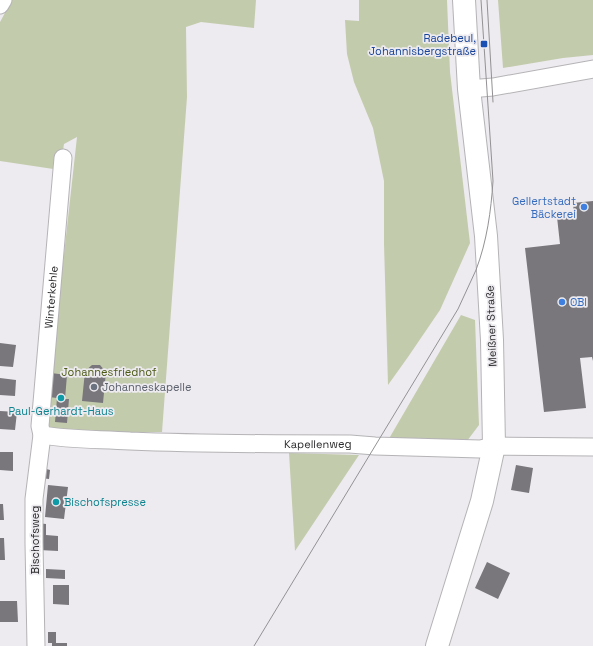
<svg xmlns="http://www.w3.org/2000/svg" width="593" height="646" font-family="'Space Grotesk',sans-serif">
<rect width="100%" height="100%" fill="#edebef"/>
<path fill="#c3cbad" d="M 12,0 L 256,0 L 254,28 L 201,22 L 186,27 L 187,97 L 162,432 L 68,432 L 51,431 L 45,426 L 77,137 L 64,144 L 60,170 L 0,161 L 0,22 Z
M 359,0 L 447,0 L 450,72 L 470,243 L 440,310 L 408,357 L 388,385 L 384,244 L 384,181 L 373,128 L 354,82 L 347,54 L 345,20 L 359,21 Z
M 498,0 L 593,0 L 593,55 L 563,58 L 503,68 Z
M 461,315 L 475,320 L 479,425 L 467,441 L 387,442 Z
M 289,453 L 359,455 L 295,551 Z"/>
<path fill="#79777b" d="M 593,201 L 593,361 L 592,357 L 580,358 L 586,408 L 544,412 L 525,248 L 560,244 L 557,217 L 574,215 L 573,203 Z
M 0,343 L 16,345 L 13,367 L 0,366 Z
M 92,365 L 100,365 L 106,372 L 103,403 L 82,401 L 85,371 Z
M 51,373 L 67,375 L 65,399 L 69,399 L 67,423 L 55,422 L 57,398 L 49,397 Z
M 0,378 L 16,380 L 15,396 L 0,395 Z
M 0,411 L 17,412 L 15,430 L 0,429 Z
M 0,452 L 13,452 L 13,471 L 0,470 Z
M 516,465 L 533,468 L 529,493 L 511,490 Z
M 43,468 L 50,470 L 49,479 L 41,478 Z
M 48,485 L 68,487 L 64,519 L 45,517 Z
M 0,504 L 3,504 L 4,520 L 0,520 Z
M 37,523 L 46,524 L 46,535 L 58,536 L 58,551 L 39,550 Z
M 0,538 L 4,538 L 5,560 L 0,560 Z
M 487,562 L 510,573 L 498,599 L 475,588 Z
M 46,569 L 65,570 L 65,579 L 46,578 Z
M 53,585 L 69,585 L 69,605 L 53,604 Z
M 0,601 L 17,601 L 18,622 L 0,622 Z
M 48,632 L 56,632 L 56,643 L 67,643 L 67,646 L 52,646 L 52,643 L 48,643 Z"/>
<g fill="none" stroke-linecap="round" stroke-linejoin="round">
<defs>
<g id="minor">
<path d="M 0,5 L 3,0"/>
<path d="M 469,89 L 493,87 L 593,69"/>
<path id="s1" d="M 42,435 C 71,440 100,439 130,441 C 203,444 277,444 350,444 L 375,446 L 480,449 L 494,446 L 593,447"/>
<path id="s2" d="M 36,646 L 34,543 L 34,499 L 42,435 L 40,426 L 63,158"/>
</g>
<path id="major" d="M 437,646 L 482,501 L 494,446 L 492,340 L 486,236 L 469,89 L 464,0"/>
</defs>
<use href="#minor" stroke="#b5b3b6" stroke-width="19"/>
<use href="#major" stroke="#b5b3b6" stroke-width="24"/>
<use href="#minor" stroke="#fff" stroke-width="17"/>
<use href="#major" stroke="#fff" stroke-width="22"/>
<path stroke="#939194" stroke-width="1" d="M 487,0 L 493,102
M 254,646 L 458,309 C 464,296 470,283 476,270 C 487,241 491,211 493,181 L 481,0"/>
</g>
<rect fill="#1a4fb4" stroke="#edebef" stroke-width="1.5" x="480" y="40" width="8" height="8" rx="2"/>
<g fill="#3f7fe0" stroke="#edebef" stroke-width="1.5">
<circle cx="584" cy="207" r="4"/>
<circle cx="562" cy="302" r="4"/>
</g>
<circle fill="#6b7280" stroke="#edebef" stroke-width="1.5" cx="94" cy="387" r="4"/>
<g fill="#0f9aa8" stroke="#edebef" stroke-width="1.5">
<circle cx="61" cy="398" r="4"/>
<circle cx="56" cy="502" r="4"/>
</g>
<g text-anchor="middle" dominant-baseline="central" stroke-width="3.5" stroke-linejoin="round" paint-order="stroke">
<g font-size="11" fill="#164399" stroke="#edebef" text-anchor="end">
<text x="476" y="38">Radebeul,<tspan x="476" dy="13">Johannisbergstraße</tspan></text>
</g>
<g font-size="11" fill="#366cbe" stroke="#edebef" text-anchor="end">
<text x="576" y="201">Gellertstadt<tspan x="576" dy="13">Bäckerei</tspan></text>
<text x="570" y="302" text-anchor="start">OBI</text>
</g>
<g font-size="11" fill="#2c2b2d" stroke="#edebef">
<text stroke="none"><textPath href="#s2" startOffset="350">Winterkehle</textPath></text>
<text transform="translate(491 326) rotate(-92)">Meißner Straße</text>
<text stroke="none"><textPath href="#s1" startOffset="276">Kapellenweg</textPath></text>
<text transform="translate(35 540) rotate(-90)">Bischofsweg</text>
</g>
<g font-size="11" fill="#4d5a16" stroke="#edebef">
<text x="109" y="372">Johannesfriedhof</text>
</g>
<g font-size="11" fill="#5b616d" stroke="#edebef" text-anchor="start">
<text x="102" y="387">Johanneskapelle</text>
</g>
<g font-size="11" fill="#0d838f" stroke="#edebef">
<text x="61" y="411">Paul-Gerhardt-Haus</text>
<text x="64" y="502" text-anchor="start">Bischofspresse</text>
</g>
</g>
</svg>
